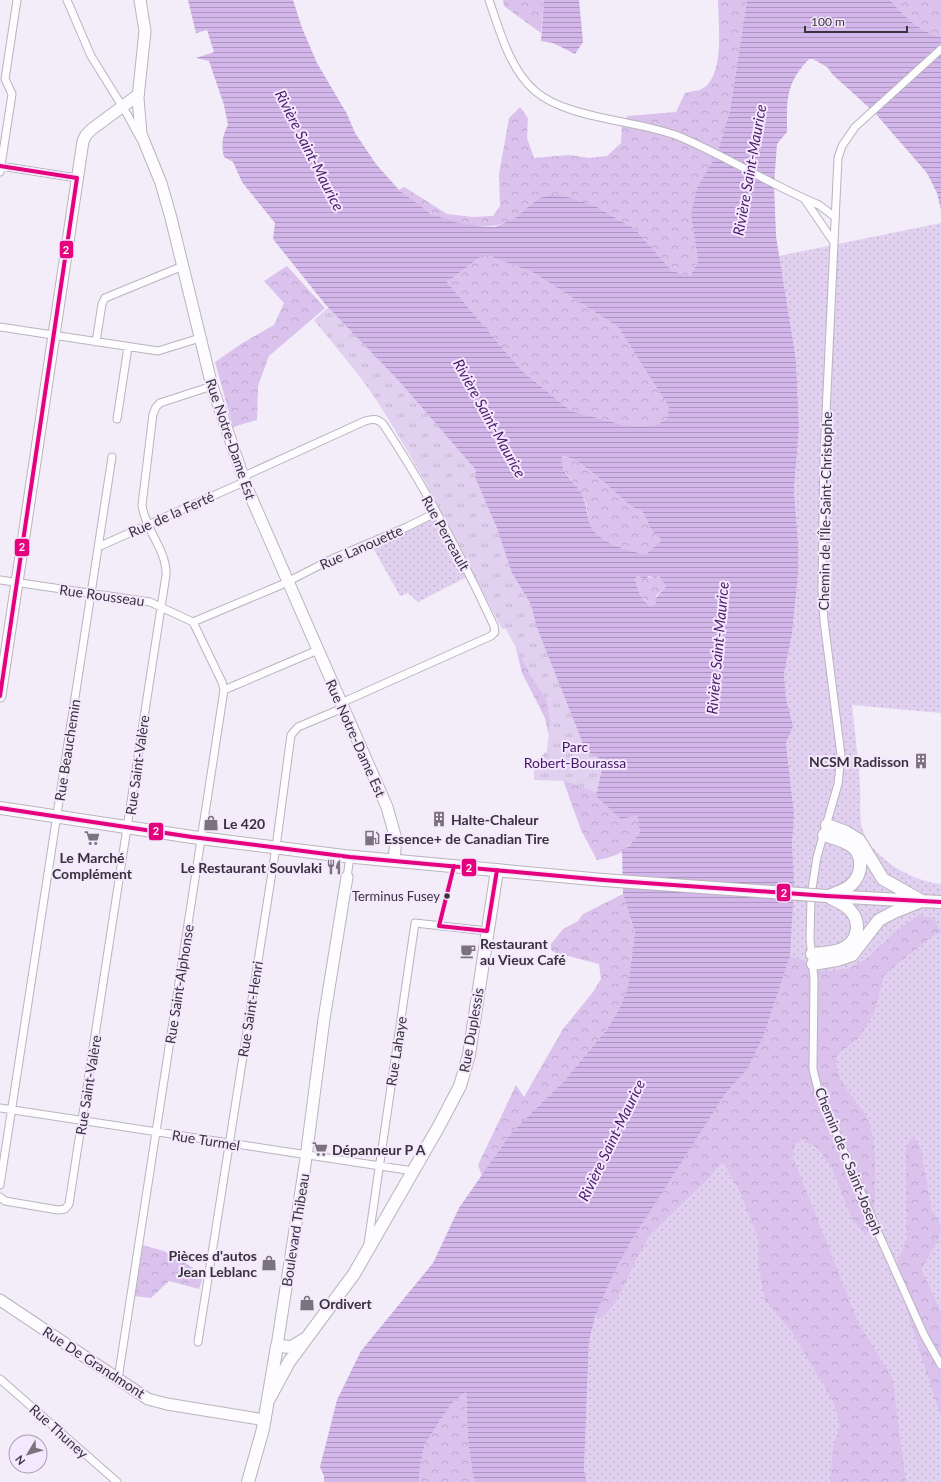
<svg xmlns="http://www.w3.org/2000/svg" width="941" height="1482" font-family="Lato,sans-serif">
<defs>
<pattern id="grass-dots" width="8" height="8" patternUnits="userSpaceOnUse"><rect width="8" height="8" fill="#e1d0f0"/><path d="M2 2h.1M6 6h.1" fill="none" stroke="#c2b3cf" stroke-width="1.8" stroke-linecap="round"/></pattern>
<pattern id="forest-crowns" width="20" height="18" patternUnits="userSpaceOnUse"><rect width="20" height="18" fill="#dac2ed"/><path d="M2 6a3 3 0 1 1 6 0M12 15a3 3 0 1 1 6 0" fill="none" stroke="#bca7cc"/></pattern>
<pattern id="park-tufts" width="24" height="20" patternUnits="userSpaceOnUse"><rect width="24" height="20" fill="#e1d0f0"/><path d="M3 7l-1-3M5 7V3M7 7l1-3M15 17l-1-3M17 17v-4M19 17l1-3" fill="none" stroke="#c2b3cf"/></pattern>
<pattern id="water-rules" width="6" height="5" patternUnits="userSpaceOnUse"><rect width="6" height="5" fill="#d3b6ea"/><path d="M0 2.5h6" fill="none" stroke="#ac95bf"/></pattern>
</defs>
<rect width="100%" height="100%" fill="#f3edf9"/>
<path fill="url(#grass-dots)" d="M 941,223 L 941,713 L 852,705 C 855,731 858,758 860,785 C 861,799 859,814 862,828 C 871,858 911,881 941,884 L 941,1482 L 587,1482 L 584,1470 L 589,1342 L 595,1316 L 792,846 L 794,814 L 786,743 L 793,726 L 786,698 L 784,674 L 792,634 L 798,575 L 798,543 L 794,490 L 799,427 L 796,360 L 779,256 Z
M 438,515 L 467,577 L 418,602 L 408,593 L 400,596 L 372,546 Z"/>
<path fill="url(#forest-crowns)" d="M 503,0 L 544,0 L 541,33 L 504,6 Z
M 718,0 L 747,0 L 730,110 L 717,154 L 691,215 L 698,262 L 690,276 L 672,271 L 635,229 L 595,206 L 572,198 L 539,198 C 531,204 524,213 515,218 C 491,233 456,226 432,214 C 420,208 410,198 399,190 L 403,187 L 406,188 L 447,214 L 473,217 L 493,216 L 500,206 L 499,174 L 509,118 L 520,107 L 528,118 L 527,138 L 534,158 L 569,155 L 590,158 L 607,156 L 621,143 L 622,121 L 628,116 L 676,112 L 685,93 C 689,92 695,91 700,90 C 726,79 718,23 718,0 Z
M 890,0 L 941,0 L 941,37 C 920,32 904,16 890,0 Z
M 484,254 L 534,273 L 618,327 L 669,407 L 667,419 L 656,425 L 628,426 L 571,411 L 521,370 L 447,282 Z
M 287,266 L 325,308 L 269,356 L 258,386 L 257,420 L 233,427 L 215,362 L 241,344 L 274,325 L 284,303 L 264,281 Z
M 561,456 C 579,456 617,495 631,506 C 636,509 641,509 644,514 C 650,522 649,532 659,536 L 661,541 L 646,554 C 629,552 598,542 590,525 C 587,518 588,511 586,504 C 585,498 580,493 577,488 C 571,477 559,469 561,456 Z
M 638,576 L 655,578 L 659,576 L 666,586 L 656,596 C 656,601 657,605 651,607 C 640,596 639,593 635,579 Z
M 510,623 L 637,815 L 640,832 C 625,851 621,856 597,860 L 581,830 L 553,752 L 545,718 L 522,673 Z
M 623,894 L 635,932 L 628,986 L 620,1007 L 608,1028 L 563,1082 L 512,1132 L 482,1176 L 478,1165 L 516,1085 L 524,1097 L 563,1029 L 593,992 L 601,979 L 599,964 L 556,953 L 551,950 L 551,944 L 563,929 L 578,921 L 583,914 Z
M 919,915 L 933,918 L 941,932 L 931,937 L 884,975 L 875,1011 L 859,1038 L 837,1055 C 833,1080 853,1094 865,1114 C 880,1140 874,1194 874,1225 L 865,1235 L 852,1219 L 831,1166 L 817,1148 L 802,1139 L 796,1143 L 792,1155 L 859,1324 L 892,1377 L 906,1482 L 830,1482 L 833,1449 L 840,1425 L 833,1401 L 792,1332 L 765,1300 L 759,1270 L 759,1241 L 740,1192 L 724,1164 L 719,1165 L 710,1177 L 648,1237 L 615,1303 L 602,1318 L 595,1316 L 615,1270 L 631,1241 L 725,1094 L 747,1069 L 763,1037 L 790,956 L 814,964 L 819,971 C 862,974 870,952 899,929 C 905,924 913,920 919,915 Z
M 914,1135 L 921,1150 L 932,1211 L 941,1225 L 939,1238 L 921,1269 L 941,1312 L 941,1417 L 904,1302 L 897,1261 L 907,1240 L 906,1147 Z
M 142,1245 L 164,1251 L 204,1274 L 199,1289 L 169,1281 L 151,1298 L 134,1296 Z
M 466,1392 L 468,1441 L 474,1482 L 419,1482 L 420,1466 L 425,1444 L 451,1404 Z"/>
<path fill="url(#park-tufts)" d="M 331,305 L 479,467 L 612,764 L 603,795 L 565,781 L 534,780 L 534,762 L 547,751 L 550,721 L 546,699 L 533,680 L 506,629 L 502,629 C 462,552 424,474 377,401 C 359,373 335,347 314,320 Z"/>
<path fill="url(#water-rules)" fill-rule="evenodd" d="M 188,0 L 293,0 L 302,28 L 317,63 L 347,114 L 355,133 L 376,164 L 399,190 L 431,214 L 454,222 L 483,227 L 495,227 L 515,218 L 539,198 L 553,195 L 572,198 L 595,206 L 635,229 L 672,271 L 690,276 L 698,262 L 691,215 L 697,188 L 717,154 L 730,110 L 747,0 L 890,0 C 904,16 920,32 941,37 L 941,210 L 937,193 L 927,173 L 875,113 L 833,75 L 827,67 L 813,59 L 809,59 C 785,84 787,100 787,132 L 777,144 L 774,184 L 776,236 L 796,360 L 799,427 L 794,490 L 798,543 L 798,575 L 792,634 L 784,674 L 786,698 L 793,726 L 786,743 L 794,814 L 792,846 L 794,885 L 790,956 L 763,1037 L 747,1069 L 725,1094 L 631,1241 L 615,1270 L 595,1316 L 589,1342 L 584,1470 L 587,1482 L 474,1482 L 468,1441 L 466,1392 L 451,1404 L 425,1444 L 420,1466 L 419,1482 L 324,1482 L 324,1476 L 320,1467 L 337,1400 L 361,1351 L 433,1263 L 459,1208 L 512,1132 L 563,1082 L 608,1028 L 620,1007 L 628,986 L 635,932 L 623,894 L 622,851 L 629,846 L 640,832 L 637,815 L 621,819 L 596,796 L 604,761 L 582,748 L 582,741 L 536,625 L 531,604 L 512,573 L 497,528 L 475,477 L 476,470 L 400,382 L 325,304 L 273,239 L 275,223 L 242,182 L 233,162 L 224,157 C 221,145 222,136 228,125 L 224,105 L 209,61 L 196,58 L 214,52 L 207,30 L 196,33 ZM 484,254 L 534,273 L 618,327 L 669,407 L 667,419 L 656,425 L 628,426 L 571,411 L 521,370 L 447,282 ZM 562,456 C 579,456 617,495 631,506 C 636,509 641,509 644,514 C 649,522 649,532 659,536 L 661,541 L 646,554 C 629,552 598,542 590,525 C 586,514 587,503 581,493 C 574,481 558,470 562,456 ZM 638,576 L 645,579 L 649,576 L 655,578 L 659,576 L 666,586 L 655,599 L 656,603 L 651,607 C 640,597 639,593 635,579 Z
M 544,0 L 579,0 L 583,42 L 575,54 L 553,43 L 541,41 Z"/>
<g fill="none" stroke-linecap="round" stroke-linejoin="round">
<defs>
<path id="street" d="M 67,0 L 91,56 L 127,114 L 140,138
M 489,0 C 500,31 509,68 535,91 C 567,119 637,120 678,136 C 726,156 771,185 819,205 L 835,217
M 941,49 L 855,127 L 842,146 L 838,158 L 824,456 L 822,590 L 824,621 L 841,755 L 838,784 L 817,857 L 811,895 L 810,939 L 814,979 L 813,1069 L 818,1090 L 880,1237 L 924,1335 L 941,1365
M 0,166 L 77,178
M 0,172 L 12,94 L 5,79 L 17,0
M 805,200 L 833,241
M 0,327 L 158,351 L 200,338
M 96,342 L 102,304 L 105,298 L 183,266
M 117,419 L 128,347
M 242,477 L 365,421 C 372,419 377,418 383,424 C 425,487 462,557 494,626 L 495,632 L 491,636 L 341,703
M 98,547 L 244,482
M 0,580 L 150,602 L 193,622 L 281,585 L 332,559 L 407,527 L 435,513
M 193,622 L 222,682 L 224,690
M 347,877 L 350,857
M 0,1108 L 413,1171
M 0,1185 L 112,457
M 0,1197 L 5,1201 L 58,1210 L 65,1209 L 69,1204 L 166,575 C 167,550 145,530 142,505 L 153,414 L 156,407 L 160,403 L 212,386
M 368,1244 L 415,923 L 487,931
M 198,1342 L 276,847 L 291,735 L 298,727 L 343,708
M 0,1379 L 117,1482
M 118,1379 L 224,690 L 318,650"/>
<path id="secondary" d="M 140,0 L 145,31 L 138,98 L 141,134 L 161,183 L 171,218 L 212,386 L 247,488 L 387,807 L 396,839 L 394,860
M 0,696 L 83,141 L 86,135 L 92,129 L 138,95
M 0,1300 L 148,1399 L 167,1404 L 265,1420
M 277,1346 L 305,1165 L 324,1019 L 347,877"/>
<path id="primary" d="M 0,808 L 192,837 L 344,856 L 603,880
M 827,825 L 846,832 L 859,840 L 883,879 L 922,901
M 824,835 C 832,838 843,840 850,845 C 864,854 863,874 851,885 C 845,890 838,892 831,895
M 827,896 L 941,902
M 812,954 C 822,953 833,953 842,949 C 858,942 862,923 850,910 C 845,904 836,901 829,897
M 813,964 L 837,960 L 852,955 L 879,920 L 894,912 L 922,901
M 269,1399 L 289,1362 L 354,1274 L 439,1126 L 460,1086 L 469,1055 L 497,870
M 248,1482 L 263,1429 L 277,1346 L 292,1347 L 303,1340"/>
</defs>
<use href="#street" stroke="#b9b4bd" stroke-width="9"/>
<use href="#secondary" stroke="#b9b4bd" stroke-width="13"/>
<use href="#primary" stroke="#b9b4bd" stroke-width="14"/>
<use href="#street" stroke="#fdfcfe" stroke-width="7"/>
<use href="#secondary" stroke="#fdfcfe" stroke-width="11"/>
<use href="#primary" stroke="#fdfcfe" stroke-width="12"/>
<defs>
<path id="primary-bridge" d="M 603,880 L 827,896"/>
</defs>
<use href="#primary-bridge" stroke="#b9b4bd" stroke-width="14" stroke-linecap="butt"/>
<use href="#primary-bridge" stroke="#fdfcfe" stroke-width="12"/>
<defs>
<path id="bus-1" d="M 0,166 L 77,178 L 0,696
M 0,808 L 192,837 L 350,857 L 603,880 L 827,896 L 941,902
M 454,866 L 439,926 L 487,931 L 497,870"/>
</defs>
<use href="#bus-1" stroke="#f4e8fe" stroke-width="7"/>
<use href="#bus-1" stroke="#e5007d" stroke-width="4"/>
</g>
<defs>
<symbol id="building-bare" viewBox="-9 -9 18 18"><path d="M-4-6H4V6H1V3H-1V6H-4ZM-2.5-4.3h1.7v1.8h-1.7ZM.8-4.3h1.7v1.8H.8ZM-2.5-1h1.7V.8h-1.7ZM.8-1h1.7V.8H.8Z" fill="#79737e" stroke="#f4e8fe" stroke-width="2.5" paint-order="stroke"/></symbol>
<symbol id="shop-bare" viewBox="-9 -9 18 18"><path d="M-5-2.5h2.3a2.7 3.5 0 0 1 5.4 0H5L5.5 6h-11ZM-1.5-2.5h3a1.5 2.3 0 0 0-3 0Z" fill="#79737e" stroke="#f4e8fe" stroke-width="2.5" paint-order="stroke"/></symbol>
<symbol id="supermarket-bare" viewBox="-9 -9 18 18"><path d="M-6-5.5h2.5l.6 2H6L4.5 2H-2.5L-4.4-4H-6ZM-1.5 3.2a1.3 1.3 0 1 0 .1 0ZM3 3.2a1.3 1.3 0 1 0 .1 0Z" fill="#79737e" stroke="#f4e8fe" stroke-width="2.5" paint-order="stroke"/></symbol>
<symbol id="fuel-bare" viewBox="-9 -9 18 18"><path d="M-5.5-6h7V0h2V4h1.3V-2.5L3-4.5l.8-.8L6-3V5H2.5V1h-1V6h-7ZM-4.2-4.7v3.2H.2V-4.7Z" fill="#79737e" stroke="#f4e8fe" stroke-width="2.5" paint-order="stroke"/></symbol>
<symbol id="restaurant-bare" viewBox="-9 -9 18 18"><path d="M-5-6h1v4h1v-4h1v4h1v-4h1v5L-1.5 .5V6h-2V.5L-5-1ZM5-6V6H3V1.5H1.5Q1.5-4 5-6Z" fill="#79737e" stroke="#f4e8fe" stroke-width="2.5" paint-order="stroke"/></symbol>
<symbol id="cafe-bare" viewBox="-9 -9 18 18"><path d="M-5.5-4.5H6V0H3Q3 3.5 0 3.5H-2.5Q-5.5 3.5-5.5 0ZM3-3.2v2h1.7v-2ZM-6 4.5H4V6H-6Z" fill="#79737e" stroke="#f4e8fe" stroke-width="2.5" paint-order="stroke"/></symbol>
</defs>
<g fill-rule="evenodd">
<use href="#building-bare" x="910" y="750" width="22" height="22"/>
<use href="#building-bare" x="428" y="808" width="22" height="22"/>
<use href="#shop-bare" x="200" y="812" width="22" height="22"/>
<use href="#supermarket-bare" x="81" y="827" width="22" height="22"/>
<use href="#fuel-bare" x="361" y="827" width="22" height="22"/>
<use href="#restaurant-bare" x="323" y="856" width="22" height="22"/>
<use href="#cafe-bare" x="457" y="940" width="22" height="22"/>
<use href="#supermarket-bare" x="309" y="1138" width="22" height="22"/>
<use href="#shop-bare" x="258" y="1252" width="22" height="22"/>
<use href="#shop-bare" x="296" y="1292" width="22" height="22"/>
</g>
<circle fill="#37323b" stroke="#f4e8fe" stroke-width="1.5" cx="447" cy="896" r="3.5"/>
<g text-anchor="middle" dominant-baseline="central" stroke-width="4" stroke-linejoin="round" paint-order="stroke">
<g font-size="13" fill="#37323b" stroke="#f4e8fe" text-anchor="end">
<text x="440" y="896">Terminus Fusey</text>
</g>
<g font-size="14" fill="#37323b" stroke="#f4e8fe">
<text transform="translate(231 439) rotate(71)">Rue Notre-Dame Est</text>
<text transform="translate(825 511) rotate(-89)">Chemin de l'Île-Saint-Christophe</text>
<text transform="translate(171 514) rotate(-24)">Rue de la Ferté</text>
<text transform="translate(446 533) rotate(61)">Rue Perreault</text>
<text transform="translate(361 547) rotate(-24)">Rue Lanouette</text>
<text transform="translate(102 595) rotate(8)">Rue Rousseau</text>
<text transform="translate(356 738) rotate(66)">Rue Notre-Dame Est</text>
<text transform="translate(67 750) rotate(-81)">Rue Beauchemin</text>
<text transform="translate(137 765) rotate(-82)">Rue Saint-Valère</text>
<text transform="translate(179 984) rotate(-81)">Rue Saint-Alphonse</text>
<text transform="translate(250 1009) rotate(-81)">Rue Saint-Henri</text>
<text transform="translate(471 1030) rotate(-80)">Rue Duplessis</text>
<text transform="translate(396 1051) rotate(-81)">Rue Lahaye</text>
<text transform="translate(88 1085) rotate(-81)">Rue Saint-Valère</text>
<text transform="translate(206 1140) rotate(9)">Rue Turmel</text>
<text transform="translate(849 1161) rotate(68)">Chemin de c Saint-Joseph</text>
<text transform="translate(295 1230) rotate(-81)">Boulevard Thibeau</text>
<text transform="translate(94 1362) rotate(33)">Rue De Grandmont</text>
<text transform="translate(59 1431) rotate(42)">Rue Thuney</text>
</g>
<g font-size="14" fill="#471666" stroke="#f4e8fe">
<text x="575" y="746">Parc<tspan x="575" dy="16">Robert-Bourassa</tspan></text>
</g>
<g font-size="14" font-weight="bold" fill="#37323b" stroke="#f4e8fe" text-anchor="start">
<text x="909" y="761" text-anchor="end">NCSM Radisson</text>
<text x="451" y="819">Halte-Chaleur</text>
<text x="223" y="823">Le 420</text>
<text x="384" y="838">Essence+ de Canadian Tire</text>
<text x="92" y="857" text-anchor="middle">Le Marché<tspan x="92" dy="16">Complément</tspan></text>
<text x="322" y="867" text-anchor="end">Le Restaurant Souvlaki</text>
<text x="480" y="943">Restaurant<tspan x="480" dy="16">au Vieux Café</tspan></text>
<text x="332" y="1149">Dépanneur P A</text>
<text x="257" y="1255" text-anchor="end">Pièces d'autos<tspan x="257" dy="16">Jean Leblanc</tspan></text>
<text x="319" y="1303">Ordivert</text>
</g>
<g font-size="15" font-style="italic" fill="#4c1b6b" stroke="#f4e8fe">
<text transform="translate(310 150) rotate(63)">Rivière Saint-Maurice</text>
<text transform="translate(749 170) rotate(-80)">Rivière Saint-Maurice</text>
<text transform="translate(490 418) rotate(61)">Rivière Saint-Maurice</text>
<text transform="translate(717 648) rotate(-85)">Rivière Saint-Maurice</text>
<text transform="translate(611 1140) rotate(-64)">Rivière Saint-Maurice</text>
</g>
</g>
<g stroke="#f4e8fe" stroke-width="1.5">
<rect x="59" y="240" width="15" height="19" rx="4" fill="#e5007d"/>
<rect x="14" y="538" width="16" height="19" rx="4" fill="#e5007d"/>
<rect x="148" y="822" width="16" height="19" rx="4" fill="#e5007d"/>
<rect x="461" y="858" width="16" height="19" rx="4" fill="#e5007d"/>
<rect x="776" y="883" width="15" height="19" rx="4" fill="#e5007d"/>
</g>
<g font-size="11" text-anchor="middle" font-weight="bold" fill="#fff">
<text x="66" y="254">2</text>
<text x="22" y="551">2</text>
<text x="156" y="835">2</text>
<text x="469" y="872">2</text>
<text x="784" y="897">2</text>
</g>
<g transform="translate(28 1454) rotate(232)"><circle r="19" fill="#f4e8fe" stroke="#a89fb0"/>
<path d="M0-3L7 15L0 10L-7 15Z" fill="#79737e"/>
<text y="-6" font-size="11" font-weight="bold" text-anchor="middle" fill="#37323b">N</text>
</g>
<path d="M805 26v6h102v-6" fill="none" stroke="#37323b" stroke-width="2"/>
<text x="811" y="26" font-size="12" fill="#37323b" stroke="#f4e8fe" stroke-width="3" paint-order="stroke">100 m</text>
</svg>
